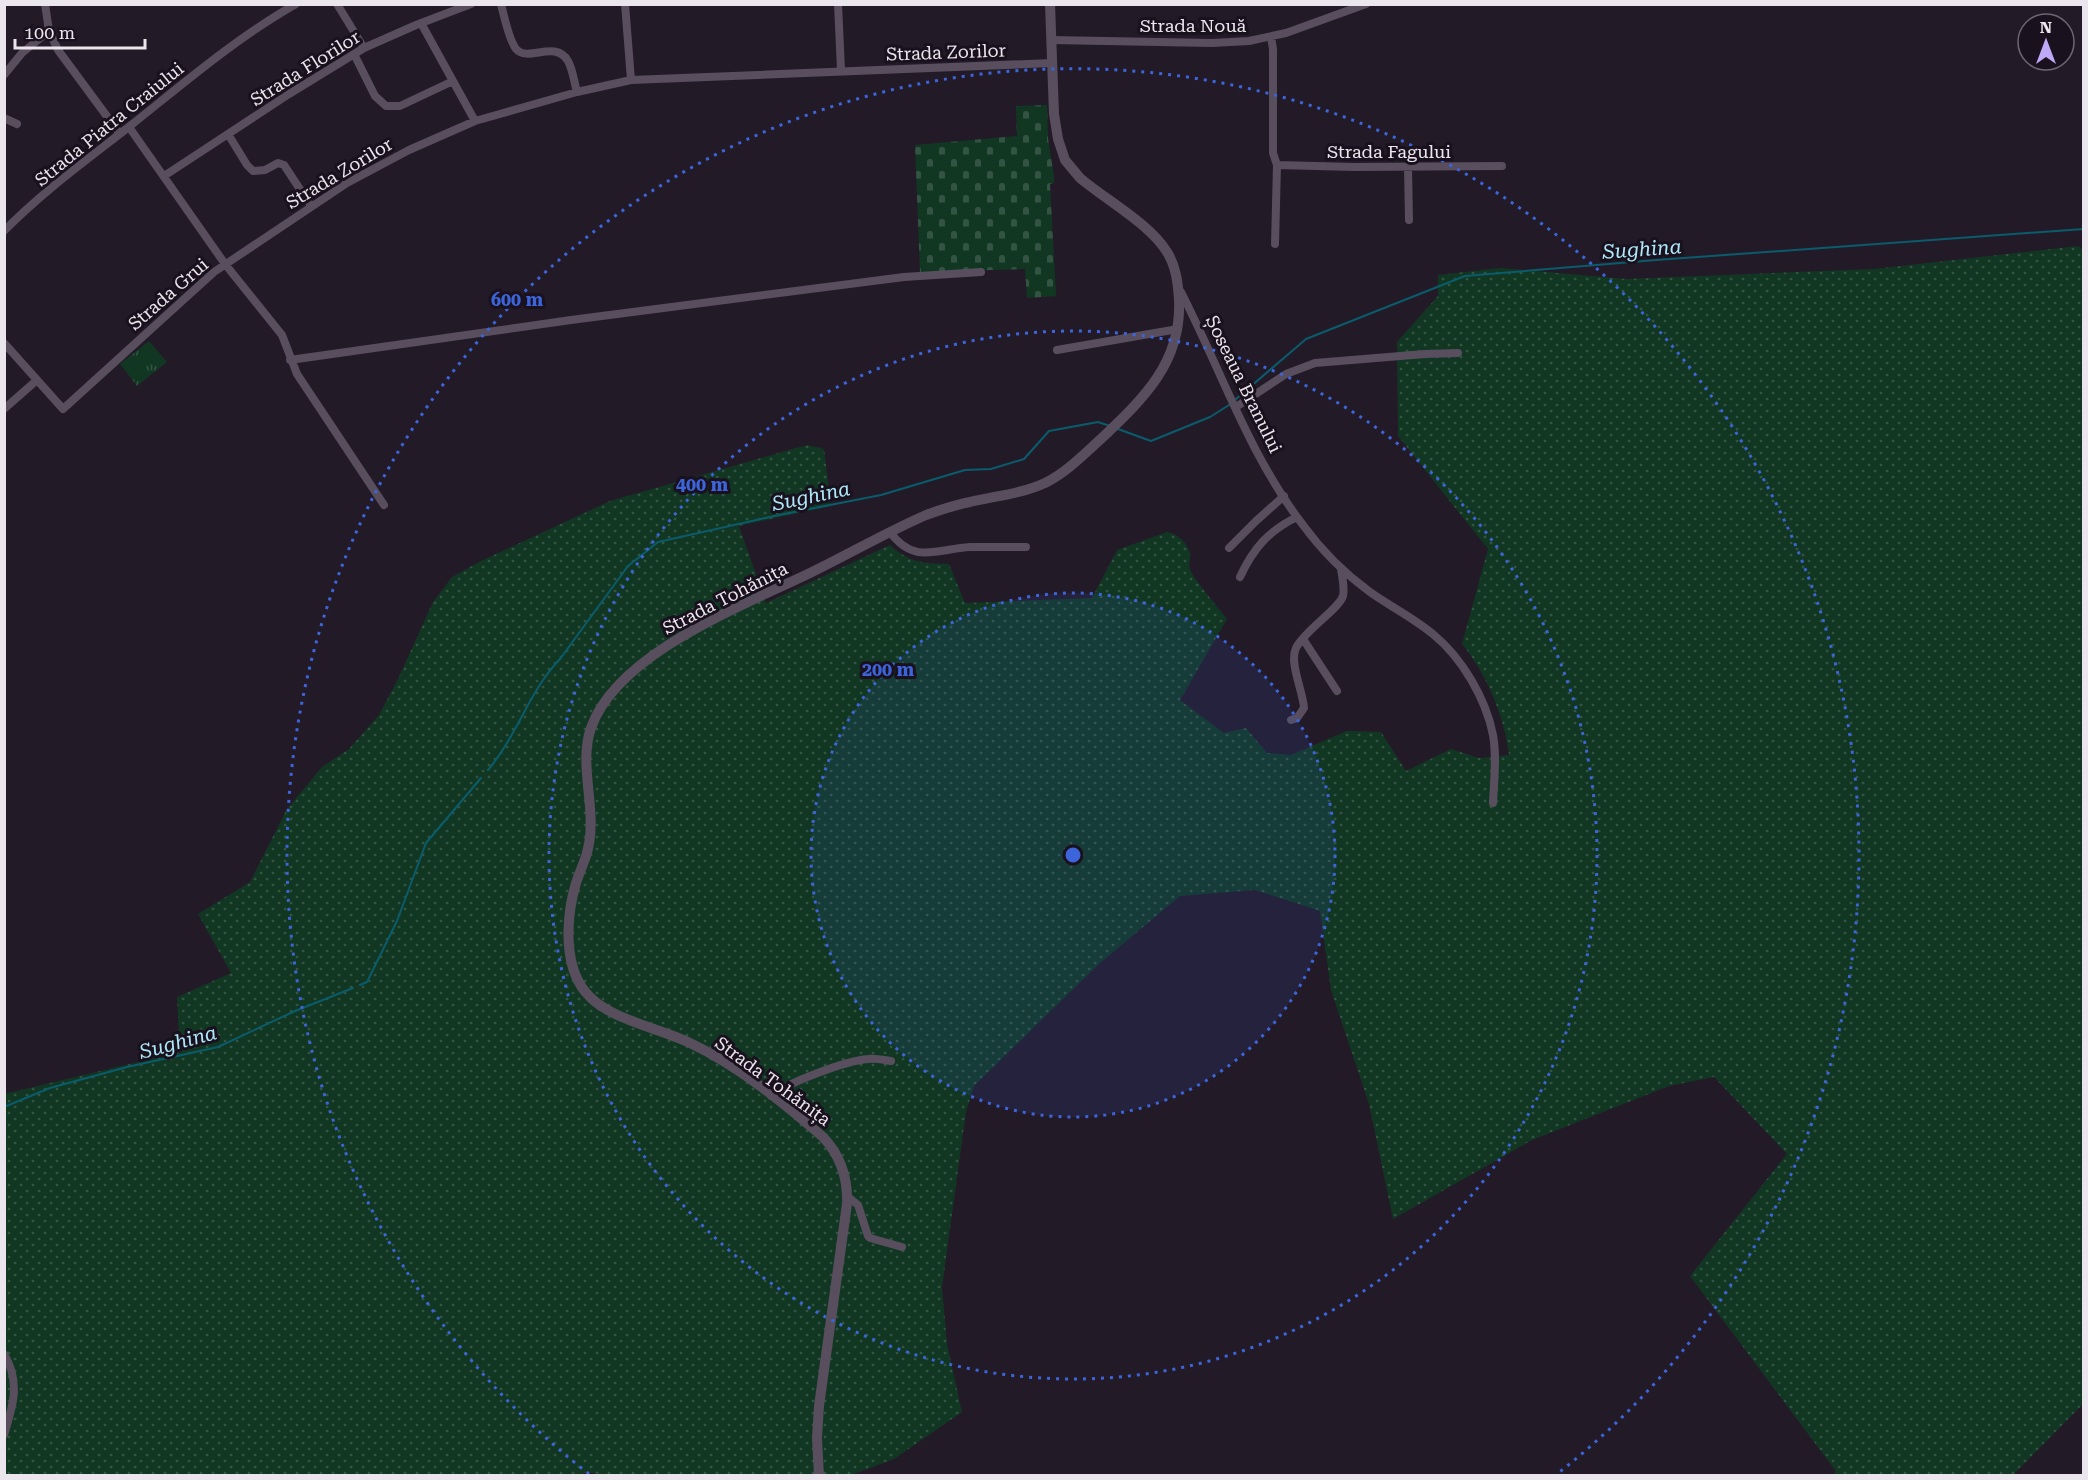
<svg xmlns="http://www.w3.org/2000/svg" width="2088" height="1480" font-family="'Roboto Serif',serif">
<defs>
<pattern id="grass-dots" width="8" height="8" patternUnits="userSpaceOnUse" patternTransform="scale(1.5)"><rect width="8" height="8" fill="#113723"/><path d="M2 2h.1M6 6h.1" fill="none" stroke="#345443" stroke-width="1.8" stroke-linecap="round"/></pattern>
<pattern id="cemetery-stones" width="16" height="16" patternUnits="userSpaceOnUse" patternTransform="scale(1.5)"><rect width="16" height="16" fill="#113723"/><path d="M2 7V4a2 2 0 0 1 4 0v3zM10 15v-3a2 2 0 0 1 4 0v3z" fill="#345443"/></pattern>
<pattern id="park-tufts" width="24" height="20" patternUnits="userSpaceOnUse" patternTransform="scale(1.5)"><rect width="24" height="20" fill="#113723"/><path d="M3 7l-1-3M5 7V3M7 7l1-3M15 17l-1-3M17 17v-4M19 17l1-3" fill="none" stroke="#345443"/></pattern>
</defs>
<rect width="100%" height="100%" fill="#231a28"/>
<path fill="url(#grass-dots)" d="M 2078,246 L 2083,250 L 2083,1404 L 2013,1475 L 1835,1475 L 1835,1470 L 1690,1276 L 1787,1154 L 1714,1077 L 1669,1086 L 1532,1140 L 1393,1219 L 1369,1104 L 1331,990 L 1320,911 L 1255,890 L 1180,896 L 1099,964 L 974,1086 L 966,1112 L 942,1287 L 947,1344 L 962,1412 L 894,1459 L 851,1475 L 611,1476 L 586,1472 L 578,1476 L 5,1475 L 4,1094 L 180,1052 L 177,997 L 231,973 L 198,914 L 250,882 L 287,809 L 322,767 L 349,749 L 379,715 L 398,679 L 433,602 L 452,577 L 481,561 L 610,501 L 807,445 L 824,449 L 831,506 L 739,526 L 766,603 L 890,545 C 910,563 923,563 949,564 L 965,603 L 1092,598 L 1117,550 L 1167,532 C 1178,534 1187,542 1190,554 C 1191,559 1188,564 1190,569 C 1192,577 1220,610 1227,619 L 1180,700 L 1224,733 L 1246,728 L 1267,753 L 1291,755 L 1347,731 L 1381,732 L 1406,771 L 1451,749 L 1479,758 L 1509,755 C 1504,715 1487,675 1462,644 L 1488,549 L 1398,436 L 1397,342 L 1438,296 L 1438,275 L 1500,268 L 1626,279 L 1874,269 Z"/>
<path fill="url(#cemetery-stones)" d="M 1047,105 L 1048,138 L 1054,177 L 1054,183 L 1050,184 L 1056,296 L 1027,298 L 1025,269 L 920,272 L 915,145 L 1017,136 L 1016,106 Z"/>
<path fill="url(#park-tufts)" d="M 149,341 L 167,362 L 137,386 L 120,364 Z"/>
<g fill="none" stroke-linecap="round" stroke-linejoin="round">
<path stroke="#0a5c6d" stroke-width="2" d="M 1236,399 L 1306,339 L 1465,276 L 1656,260 L 2084,229
M 1118,429 L 1151,441 L 1210,417 L 1229,405
M 488,770 C 517,736 529,691 560,659 L 628,566 L 658,542 L 779,515 L 881,495 L 965,470 L 991,469 L 1024,459 L 1049,431 L 1098,422 L 1110,426
M 360,985 L 367,982 L 397,921 L 426,843 L 481,778
M 4,1107 L 50,1088 L 127,1067 L 218,1047 L 295,1011 L 353,988"/>
<path stroke="#584e5e" stroke-width="8" d="M 45,4 L 49,31 L 58,50 L 120,134
M 337,4 L 364,48
M 501,4 C 504,16 509,40 516,49 C 528,63 555,39 568,61 C 573,70 574,82 577,92
M 625,4 L 631,80
M 838,4 L 841,70
M 421,23 L 475,121
M 1271,37 L 1273,49 L 1273,153 L 1277,165 L 1275,244
M 1051,40 L 1212,43 L 1249,41 L 1286,33 L 1366,4
M 354,54 L 375,96 L 386,106 L 400,106 L 453,81
M 4,75 L 22,53 L 49,31
M 4,118 L 17,124
M 129,127 L 225,264 L 282,335 L 297,374 L 384,505
M 228,134 L 247,165 L 253,171 L 265,170 L 278,163 L 284,165 L 311,206
M 1277,165 L 1354,167 L 1502,166
M 1408,167 L 1409,220
M 164,176 L 289,94 L 364,48 L 416,25 L 471,4
M 4,231 C 42,192 88,159 130,126 C 184,83 236,38 296,4
M 1181,292 C 1221,370 1249,455 1303,525 C 1322,551 1344,573 1370,592 C 1391,607 1414,618 1434,635 C 1462,658 1486,699 1493,735 C 1497,757 1494,781 1493,803
M 4,343 L 63,409 L 214,272 L 347,183 L 409,150 L 475,121 L 577,92 L 631,80 L 1052,63
M 1057,350 L 1178,329
M 290,360 L 571,320 L 904,277 L 981,272
M 1236,407 L 1286,374 L 1315,363 L 1425,354 L 1458,353
M 4,409 L 37,380
M 890,532 C 914,565 937,549 970,547 C 989,547 1008,547 1026,547
M 1229,548 L 1256,521 L 1284,496
M 1240,577 C 1253,549 1268,531 1297,517
M 1303,639 L 1337,691
M 1291,720 L 1297,718 L 1304,708 C 1303,691 1289,663 1296,648 C 1305,630 1339,609 1343,596 C 1345,587 1342,578 1341,568
M 771,1096 C 789,1082 845,1061 868,1059 C 876,1058 884,1060 891,1061
M 847,1196 L 858,1205 L 868,1236 L 870,1238 L 902,1247
M 4,1354 C 21,1382 13,1406 4,1435"/>
<path stroke="#584e5e" stroke-width="10" d="M 819,1476 L 817,1438 L 819,1406 L 847,1204 C 848,1178 841,1156 823,1137 C 782,1102 739,1066 690,1043 C 661,1029 611,1019 590,997 C 562,970 566,917 576,883 C 579,874 583,865 586,856 C 600,813 577,768 591,728 C 617,653 744,605 810,573 C 849,554 887,532 926,515 C 940,510 955,505 970,502 C 995,496 1021,494 1045,483 C 1067,472 1084,454 1102,438 C 1144,398 1182,362 1179,300 C 1178,283 1176,266 1167,252 C 1150,224 1106,200 1080,178 L 1065,160 L 1058,139 L 1054,114 L 1050,4"/>
</g>
<circle cx="1073" cy="855" r="262" fill="#3c65db" fill-opacity=".12"/>
<g fill="none" stroke="#3c65db" stroke-width="3" stroke-dasharray="3 6">
<circle cx="1073" cy="855" r="262"/>
<circle cx="1073" cy="855" r="524"/>
<path d="M589 1474A786 786 0 1 1 1557 1474"/>
</g>
<g text-anchor="middle" dominant-baseline="central" stroke-width="6" stroke-linejoin="round" paint-order="stroke">
<g font-size="18" fill="#ebe5ee" stroke="#1a111e">
<text x="1193" y="25">Strada Nouă</text>
<text transform="translate(946 52) rotate(-2)">Strada Zorilor</text>
<text transform="translate(305 68) rotate(-32)">Strada Florilor</text>
<text transform="translate(109 124) rotate(-39)">Strada Piatra Craiului</text>
<text x="1389" y="151">Strada Fagului</text>
<text transform="translate(339 173) rotate(-31)">Strada Zorilor</text>
<text transform="translate(168 294) rotate(-41)">Strada Grui</text>
<text transform="translate(1244 384) rotate(64)">Șoseaua Branului</text>
<text transform="translate(725 598) rotate(-27)">Strada Tohănița</text>
<text transform="translate(773 1081) rotate(36)">Strada Tohănița</text>
</g>
<g font-size="20" font-style="italic" fill="#aee9f9" stroke="#1a111e">
<text transform="translate(1642 249) rotate(-4)">Sughina</text>
<text transform="translate(811 496) rotate(-12)">Sughina</text>
<text transform="translate(178 1042) rotate(-15)">Sughina</text>
</g>
</g>
<circle cx="1073" cy="855" r="9" fill="#3c65db" stroke="#1a111e" stroke-width="3"/>
<g font-size="18" text-anchor="middle" font-weight="bold" fill="#3c65db" stroke="#1a111e" stroke-width="6" stroke-linejoin="round" paint-order="stroke">
<text x="517" y="306">600 m</text>
<text x="702" y="491">400 m</text>
<text x="888" y="676">200 m</text>
</g>
<rect width="2088" height="1480" fill="none" stroke="#ebe5ee" stroke-width="12"/>
<g transform="translate(2046 42)"><circle r="28" fill="#1a111e" stroke="#6e6671" stroke-width="1.5"/>
<path d="M0-4.5L10 22L0 15L-10 22Z" fill="#bda9f5"/>
<text y="-9" font-size="16" font-weight="bold" text-anchor="middle" fill="#ebe5ee">N</text>
</g>
<path d="M15 39v9h130v-9" fill="none" stroke="#ebe5ee" stroke-width="3"/>
<text x="24" y="39" font-size="18" fill="#ebe5ee" stroke="#1a111e" stroke-width="4.5" paint-order="stroke">100 m</text>
</svg>
